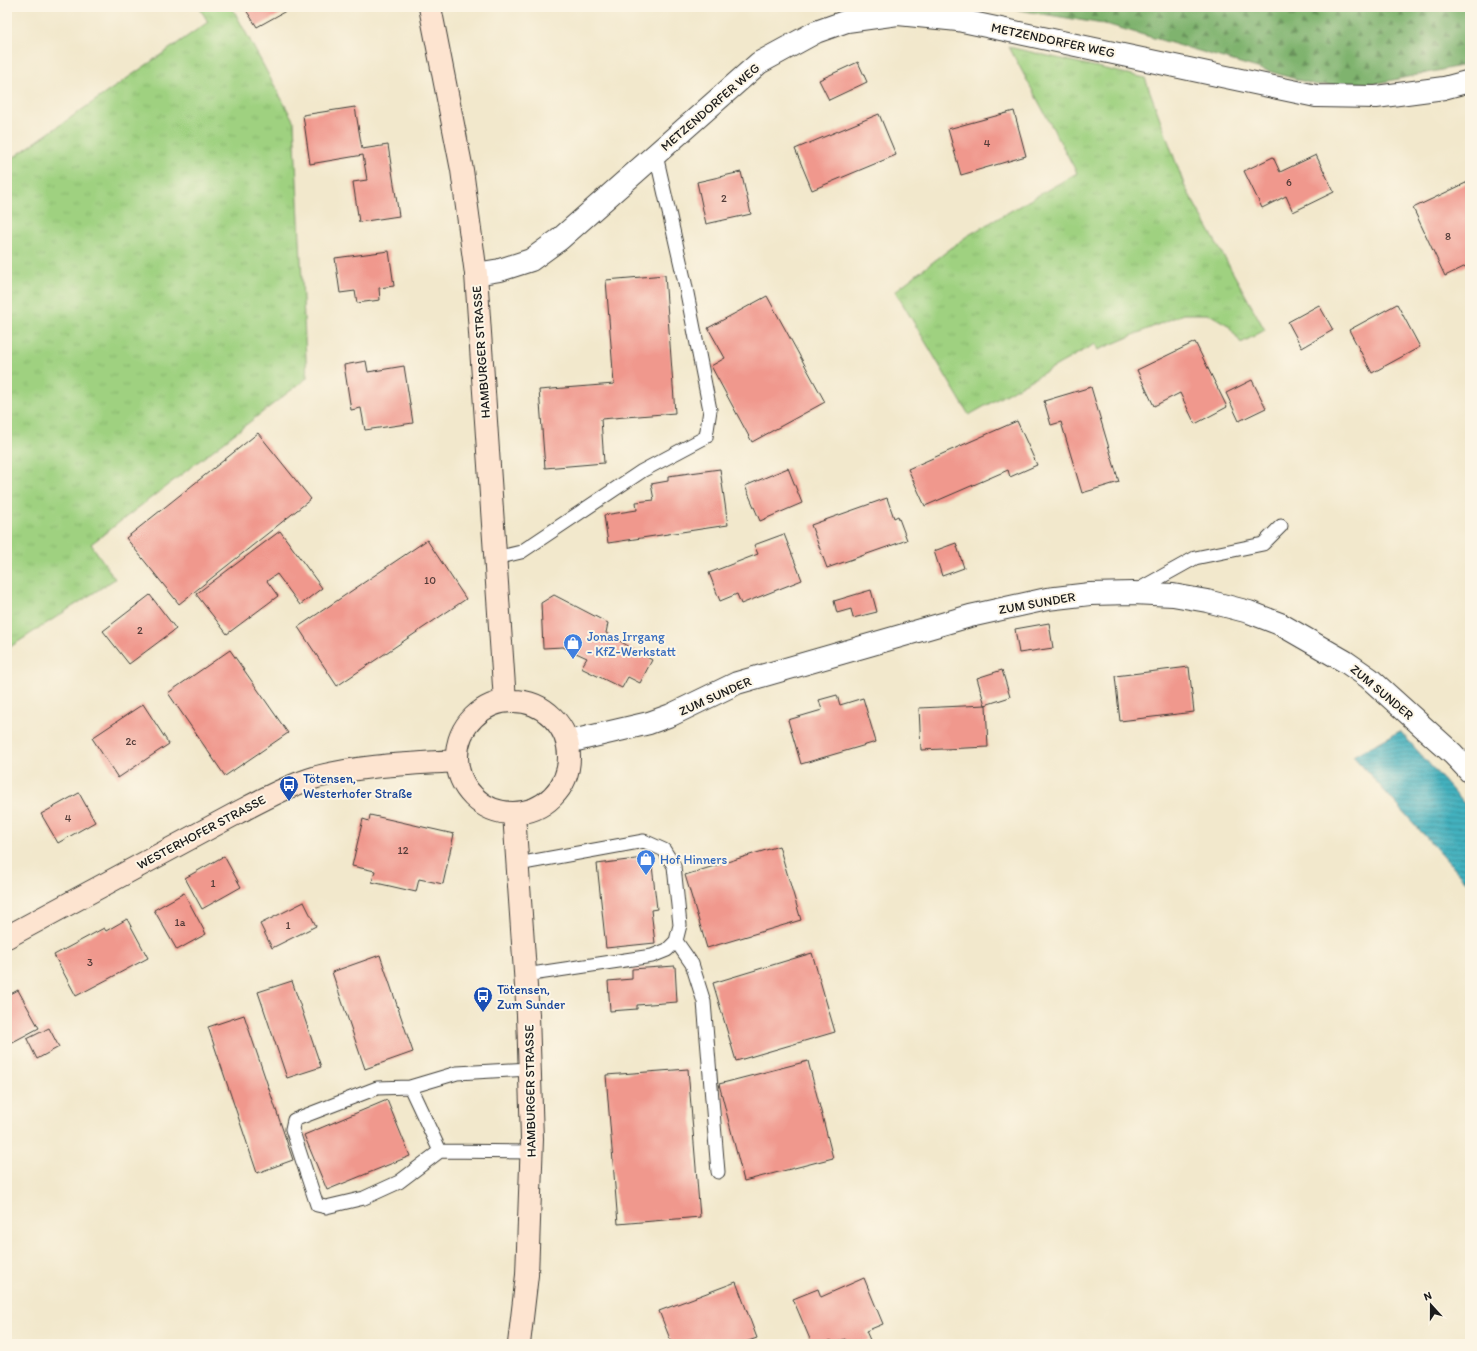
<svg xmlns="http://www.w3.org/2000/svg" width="1477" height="1351" font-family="Itim,sans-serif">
<defs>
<pattern id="grass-tufts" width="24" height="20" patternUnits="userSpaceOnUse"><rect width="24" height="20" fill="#9fd180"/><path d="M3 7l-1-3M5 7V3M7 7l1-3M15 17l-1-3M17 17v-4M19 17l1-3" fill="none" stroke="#88b36e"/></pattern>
<pattern id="forest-firs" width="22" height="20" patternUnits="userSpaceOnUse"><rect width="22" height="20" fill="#7fb36e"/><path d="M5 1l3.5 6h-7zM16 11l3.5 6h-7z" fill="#67915a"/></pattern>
<pattern id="water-rules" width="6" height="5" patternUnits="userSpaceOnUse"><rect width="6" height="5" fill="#43b1be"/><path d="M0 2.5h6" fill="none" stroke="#378f9a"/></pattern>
</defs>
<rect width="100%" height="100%" fill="#fcf5e5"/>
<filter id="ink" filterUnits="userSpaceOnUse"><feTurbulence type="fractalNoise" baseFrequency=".025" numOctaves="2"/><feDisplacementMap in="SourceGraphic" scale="8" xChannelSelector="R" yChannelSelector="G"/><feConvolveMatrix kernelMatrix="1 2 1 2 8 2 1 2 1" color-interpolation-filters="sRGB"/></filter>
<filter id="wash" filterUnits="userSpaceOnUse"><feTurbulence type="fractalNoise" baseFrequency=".012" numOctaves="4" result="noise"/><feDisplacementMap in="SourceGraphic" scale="16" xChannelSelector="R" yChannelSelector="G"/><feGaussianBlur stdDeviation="0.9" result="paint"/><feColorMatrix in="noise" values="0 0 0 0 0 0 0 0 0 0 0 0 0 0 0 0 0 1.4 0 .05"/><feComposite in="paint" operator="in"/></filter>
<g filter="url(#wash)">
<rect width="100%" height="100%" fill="#f2e8cc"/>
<path fill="url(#grass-tufts)" stroke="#5e764e" d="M 199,7 L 232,7 L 294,122 L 307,378 L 91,544 L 115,579 L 7,649 L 7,162 L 208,22 Z
M 1009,47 L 1145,78 L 1185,187 L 1265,330 L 1241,343 L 1228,325 L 1209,314 L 1183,314 L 1098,350 L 1095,344 L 969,415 L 895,291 L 967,236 L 1077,173 Z"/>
<path fill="url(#forest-firs)" stroke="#4e6845" d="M 1000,7 L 1470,7 L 1470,64 L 1374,84 L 1316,85 L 1109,25 Z"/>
<path fill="url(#water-rules)" stroke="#30666d" d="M 1400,731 L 1470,810 L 1470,886 L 1353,756 Z"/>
<g id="blocks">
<path fill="#f0988d" d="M 244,7 L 293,7 L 257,27 Z
M 858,62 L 867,82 L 829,100 L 819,80 Z
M 355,107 L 362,149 L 388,145 L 399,216 L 359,222 L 353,182 L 367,180 L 363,155 L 310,164 L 303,115 Z
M 1014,111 L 1026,156 L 961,175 L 948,129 Z
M 879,114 L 896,155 L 812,190 L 795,149 Z
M 1316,155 L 1334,192 L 1293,212 L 1286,196 L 1262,208 L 1244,171 L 1273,157 L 1280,172 Z
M 741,172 L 751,214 L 706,224 L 697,182 Z
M 1470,181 L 1470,264 L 1445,276 L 1413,208 Z
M 389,251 L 394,286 L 379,288 L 380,300 L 357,303 L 355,291 L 340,293 L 335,258 Z
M 665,275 L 675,413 L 601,419 L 604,463 L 545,468 L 539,390 L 614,384 L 606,280 Z
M 767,296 L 825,402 L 752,442 L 711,366 L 725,358 L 708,328 Z
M 1397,304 L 1420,347 L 1372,373 L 1349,330 Z
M 1319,305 L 1333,330 L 1302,348 L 1288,322 Z
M 1195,342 L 1227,407 L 1195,424 L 1180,393 L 1154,406 L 1137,370 Z
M 366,361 L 368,372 L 404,366 L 413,423 L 365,430 L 361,408 L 351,410 L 344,365 Z
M 1252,380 L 1266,408 L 1239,421 L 1226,393 Z
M 1091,387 L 1119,482 L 1082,493 L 1061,422 L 1051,425 L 1044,401 Z
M 1017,421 L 1037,465 L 1010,477 L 1008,470 L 925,506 L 908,469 Z
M 258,433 L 311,499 L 179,604 L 126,538 Z
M 788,468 L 802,503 L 760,521 L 745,486 Z
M 720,469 L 728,525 L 608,543 L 604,515 L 637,510 L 636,502 L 654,500 L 651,484 L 668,481 L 668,476 Z
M 887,498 L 894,518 L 898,516 L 907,540 L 827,568 L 811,525 Z
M 280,531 L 322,588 L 300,605 L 277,574 L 267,581 L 278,596 L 227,634 L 196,594 Z
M 784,534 L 802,580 L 741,604 L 737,594 L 720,601 L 709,573 L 758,554 L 754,545 Z
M 427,540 L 466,599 L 337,686 L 298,627 Z
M 956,543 L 964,568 L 942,576 L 934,551 Z
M 871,590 L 877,612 L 853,618 L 851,609 L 837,613 L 834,601 Z
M 150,595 L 176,629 L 129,664 L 103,631 Z
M 554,595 L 608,623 L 606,633 L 652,660 L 640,683 L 628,677 L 622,688 L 581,668 L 587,658 L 563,647 L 543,648 L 541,603 Z
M 1049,623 L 1053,648 L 1019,653 L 1015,629 Z
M 230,650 L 288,733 L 225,776 L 168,693 Z
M 1189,667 L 1194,712 L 1120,721 L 1115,676 Z
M 1002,670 L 1010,697 L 985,705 L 977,678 Z
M 837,695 L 840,705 L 863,698 L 876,742 L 801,764 L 788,720 L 822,710 L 819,700 Z
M 143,704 L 169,744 L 118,778 L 92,738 Z
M 986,705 L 988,747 L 921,750 L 919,708 Z
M 79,793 L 95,822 L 58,843 L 41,814 Z
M 370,815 L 454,834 L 443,884 L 419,879 L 416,892 L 372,882 L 375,871 L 352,866 L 363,819 L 369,821 Z
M 779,846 L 801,920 L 707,948 L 685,875 Z
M 224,856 L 241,887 L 202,909 L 185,878 Z
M 651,857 L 657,909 L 651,910 L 655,943 L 606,948 L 597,864 Z
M 184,893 L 206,934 L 177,950 L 154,910 Z
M 304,902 L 316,926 L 272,948 L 260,924 Z
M 127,919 L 148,958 L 76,996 L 54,955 L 104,928 L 106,931 Z
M 812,953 L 835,1032 L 736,1061 L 713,983 Z
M 380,955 L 413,1052 L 365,1069 L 332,972 Z
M 675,966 L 677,1002 L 637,1005 L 637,1009 L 610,1011 L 608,981 L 632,979 L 632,969 Z
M 292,981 L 321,1067 L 287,1078 L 258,992 Z
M 18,990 L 39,1028 L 7,1045 L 7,996 Z
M 244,1015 L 293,1160 L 257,1173 L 208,1027 Z
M 49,1028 L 59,1047 L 37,1059 L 27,1039 Z
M 808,1061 L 833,1158 L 744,1181 L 719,1084 Z
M 688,1069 L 700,1217 L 618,1224 L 606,1075 Z
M 387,1100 L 410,1156 L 327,1190 L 304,1135 Z
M 864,1278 L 883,1324 L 866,1331 L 870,1340 L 860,1344 L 847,1344 L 845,1339 L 833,1344 L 831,1340 L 822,1344 L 812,1344 L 793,1299 L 818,1289 L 821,1297 Z
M 736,1282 L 757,1338 L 740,1344 L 672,1344 L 659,1311 Z"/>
</g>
</g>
<g filter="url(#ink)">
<use href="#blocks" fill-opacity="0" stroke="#3c3b36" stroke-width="1"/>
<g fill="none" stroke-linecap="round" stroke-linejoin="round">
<defs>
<path id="service" d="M 496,558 L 521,552 L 642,471 L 706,437 L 710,410 L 685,283 L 656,155
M 1134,592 L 1195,558 L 1263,544 L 1281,526
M 518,864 L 644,841 L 664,850 L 674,866 L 680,925 L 676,941 L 667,950 L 652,956 L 525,975
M 676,941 L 692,964 L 704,1002 L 718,1172
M 530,1069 L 457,1073 L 410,1087 L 377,1088 L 294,1120 L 292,1129 L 317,1205 L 326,1207 L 364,1198 L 399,1182 L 440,1151 L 532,1152
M 410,1087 L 440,1151"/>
<path id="tertiary" d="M 476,274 L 500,270 L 531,260 L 560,239 L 759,63 L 816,32 L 847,21 L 898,14 L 958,20 L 1316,96 L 1376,97 L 1444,88 L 1470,81
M 568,742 L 649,723 L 671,715 L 737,683 L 970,616 L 1047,599 L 1090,594 L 1133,593 L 1173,595 L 1207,601 L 1249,612 L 1280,624 L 1346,662 L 1369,678 L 1453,754 L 1470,772"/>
<path id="secondary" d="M 430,7 L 462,170 L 476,274 L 505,701
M457 757a56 56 0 1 1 112 0a56 56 0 1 1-112 0Z
M 514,814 L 528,1015 L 532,1139 L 527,1275 L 519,1344
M 7,937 L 237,813 C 262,800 289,785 317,777 C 363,765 409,764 456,761"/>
</defs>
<use href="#service" stroke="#3c3b36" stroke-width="15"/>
<use href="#tertiary" stroke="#3c3b36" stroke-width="24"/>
<use href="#secondary" stroke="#3c3b36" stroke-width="24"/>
<use href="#service" stroke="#fff" stroke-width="13"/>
<use href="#tertiary" stroke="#fff" stroke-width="22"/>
<use href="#secondary" stroke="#fde4d0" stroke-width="22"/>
</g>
</g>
<defs>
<symbol id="shop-pin" viewBox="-11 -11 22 30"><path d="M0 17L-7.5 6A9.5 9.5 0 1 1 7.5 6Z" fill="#3f7fe0" stroke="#fcf5e5"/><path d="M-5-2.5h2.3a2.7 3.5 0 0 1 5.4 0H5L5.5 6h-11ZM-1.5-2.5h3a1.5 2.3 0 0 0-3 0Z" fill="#fff"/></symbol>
<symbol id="bus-pin" viewBox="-11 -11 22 30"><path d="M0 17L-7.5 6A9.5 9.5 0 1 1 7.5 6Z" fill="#1a4fb4" stroke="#fcf5e5"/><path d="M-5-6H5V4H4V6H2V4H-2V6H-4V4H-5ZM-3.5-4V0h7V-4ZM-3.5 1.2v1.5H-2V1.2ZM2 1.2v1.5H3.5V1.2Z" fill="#fff"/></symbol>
</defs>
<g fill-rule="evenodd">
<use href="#shop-pin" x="562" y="632" width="22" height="30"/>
<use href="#bus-pin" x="278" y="774" width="22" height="30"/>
<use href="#shop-pin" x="635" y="848" width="22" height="30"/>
<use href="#bus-pin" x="472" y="985" width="22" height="30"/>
</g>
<g text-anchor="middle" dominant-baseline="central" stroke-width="4" stroke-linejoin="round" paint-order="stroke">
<g font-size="11" fill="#513b38">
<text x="987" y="143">4</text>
<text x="1289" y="182">6</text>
<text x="724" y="198">2</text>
<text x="1448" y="236">8</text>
<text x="430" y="580">10</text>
<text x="140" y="630">2</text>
<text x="131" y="741">2c</text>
<text x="68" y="818">4</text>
<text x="403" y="850">12</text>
<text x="213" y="883">1</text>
<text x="180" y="922">1a</text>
<text x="288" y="925">1</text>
<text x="90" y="962">3</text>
</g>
<g font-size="13" fill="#1c1c1c" stroke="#fcf5e5">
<text transform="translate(1053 40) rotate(12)">METZENDORFER WEG</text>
<text transform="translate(710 107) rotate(-41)">METZENDORFER WEG</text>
<text transform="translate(481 352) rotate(-94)">HAMBURGER STRASSE</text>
<text transform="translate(1037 603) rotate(-10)">ZUM SUNDER</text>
<text transform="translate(1382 692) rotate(40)">ZUM SUNDER</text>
<text transform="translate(715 696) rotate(-24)">ZUM SUNDER</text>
<text transform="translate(201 832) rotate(-28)">WESTERHOFER STRASSE</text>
<text transform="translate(530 1091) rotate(-91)">HAMBURGER STRASSE</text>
</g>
<g font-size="13" fill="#366cbe" stroke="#fcf5e5" text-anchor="start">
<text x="587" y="636">Jonas Irrgang<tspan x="587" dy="15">- KfZ-Werkstatt</tspan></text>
<text x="660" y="859">Hof Hinners</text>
</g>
<g font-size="13" fill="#164399" stroke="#fcf5e5" text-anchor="start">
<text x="303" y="778">Tötensen,<tspan x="303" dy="15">Westerhofer Straße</tspan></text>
<text x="497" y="989">Tötensen,<tspan x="497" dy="15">Zum Sunder</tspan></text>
</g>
</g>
<rect width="1477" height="1351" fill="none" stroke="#fcf5e5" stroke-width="24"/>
<g transform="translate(1431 1305) rotate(339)" stroke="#fcf5e5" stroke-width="3" paint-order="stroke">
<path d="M0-3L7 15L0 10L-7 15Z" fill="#1c1c1c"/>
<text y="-6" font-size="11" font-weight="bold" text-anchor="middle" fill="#1c1c1c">N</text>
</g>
</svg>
